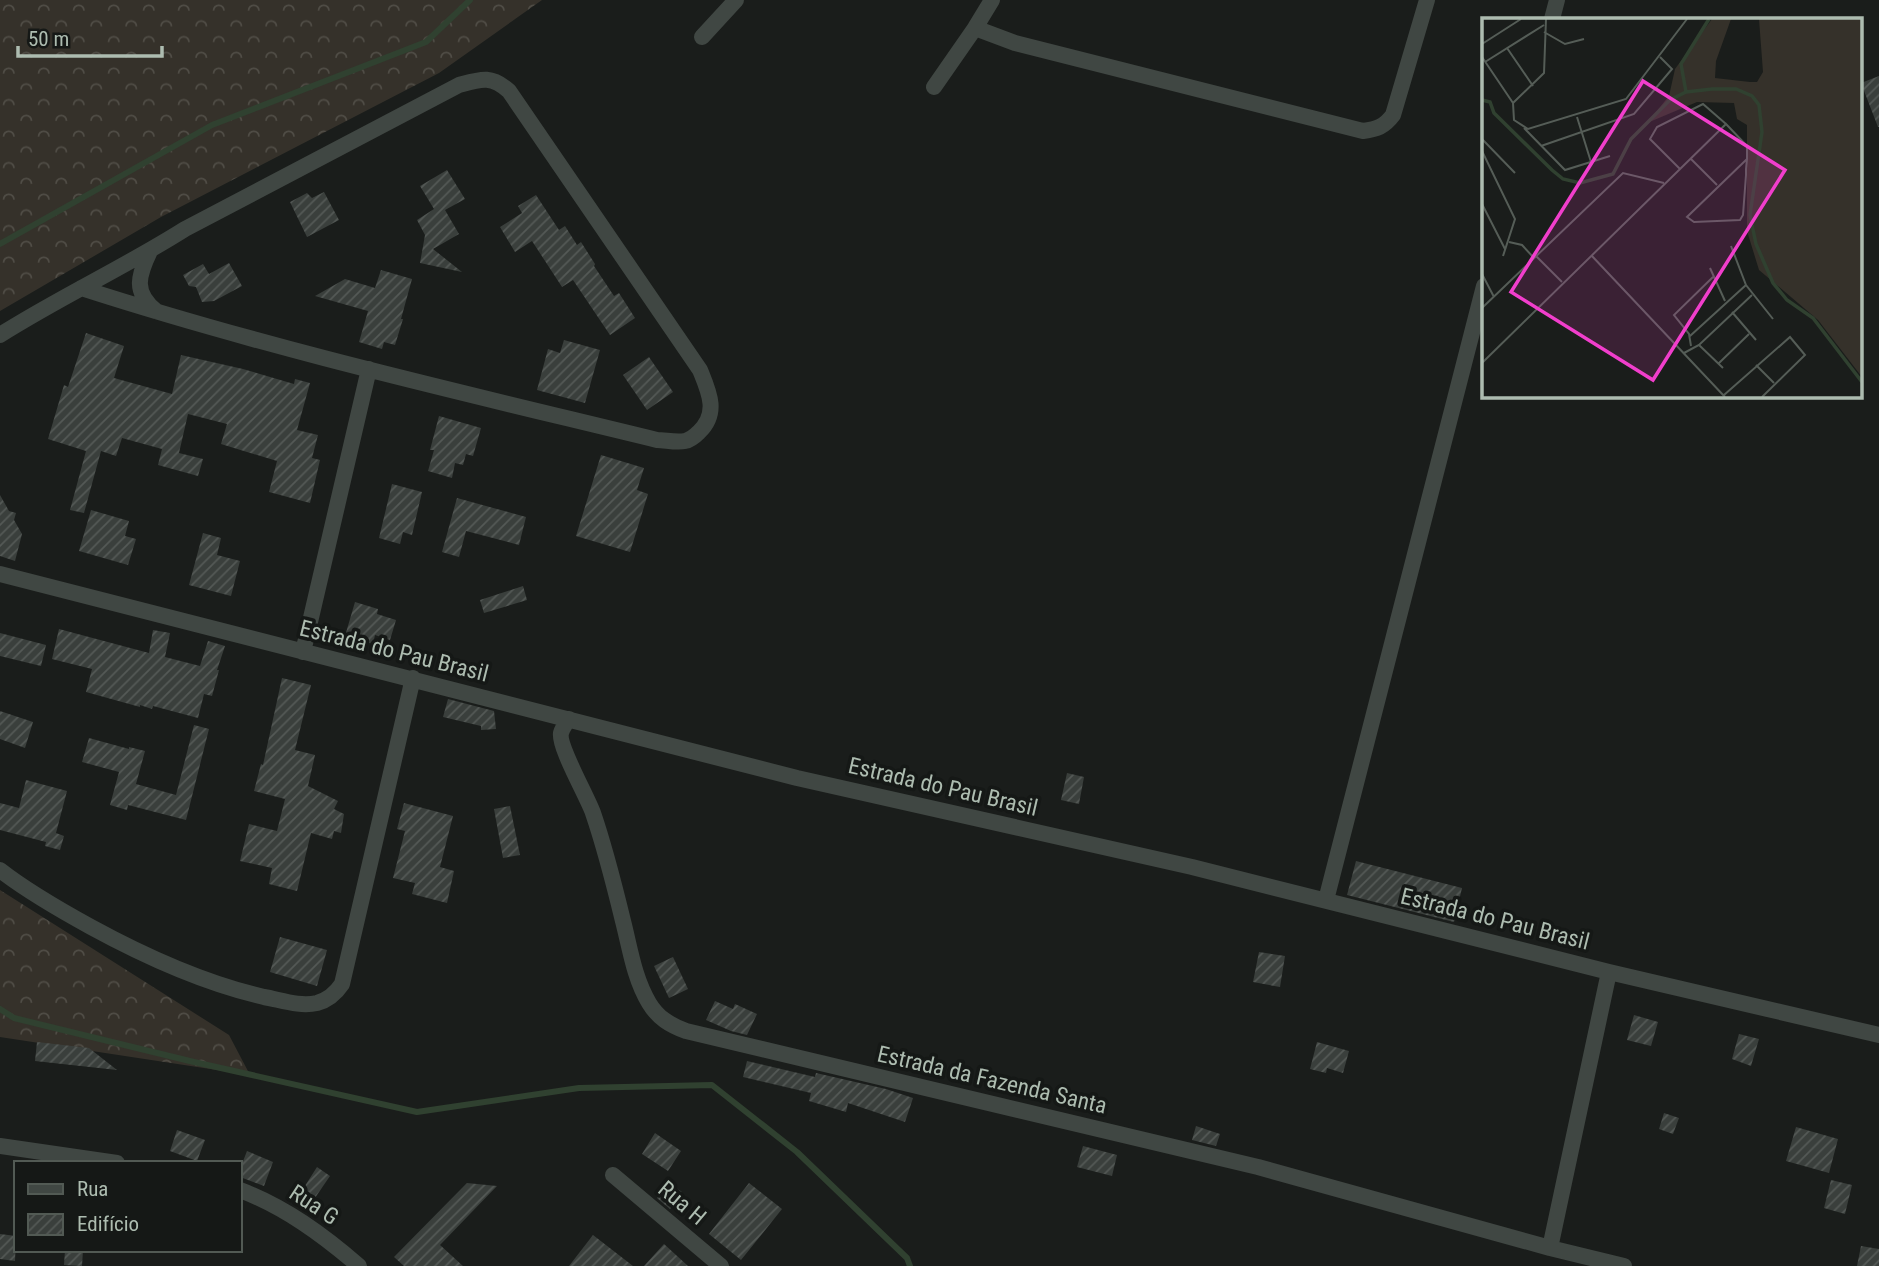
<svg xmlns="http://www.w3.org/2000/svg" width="1879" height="1266" font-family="'Roboto Condensed',sans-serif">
<defs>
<pattern id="forest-crowns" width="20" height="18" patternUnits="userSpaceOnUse" patternTransform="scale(1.75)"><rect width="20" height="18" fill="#35312a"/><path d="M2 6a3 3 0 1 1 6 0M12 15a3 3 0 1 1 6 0" fill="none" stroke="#504d46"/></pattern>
<pattern id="building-hatch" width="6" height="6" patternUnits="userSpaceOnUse" patternTransform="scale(1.75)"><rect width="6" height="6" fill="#3a3f3c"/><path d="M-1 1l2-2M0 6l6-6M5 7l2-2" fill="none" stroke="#545956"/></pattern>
</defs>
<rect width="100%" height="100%" fill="#1a1d1b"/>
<path fill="url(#forest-crowns)" d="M 0,0 L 542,0 L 439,73 L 161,217 L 0,311 Z
M 0,890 L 229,1035 L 250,1075 L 0,1037 Z"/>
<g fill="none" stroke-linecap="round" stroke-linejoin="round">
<path stroke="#304130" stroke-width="6" d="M 0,244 L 212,125 L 426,42 L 470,0
M 0,1009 L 14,1018 L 194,1062 L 417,1112 L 579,1088 L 712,1085 L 797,1152 L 907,1258 L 910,1266"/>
</g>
<path fill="url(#building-hatch)" d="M 1879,76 L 1879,127 L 1878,127 L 1861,83 Z
M 447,170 L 465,199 L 445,210 L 459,234 L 433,249 L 462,272 L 420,263 L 425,235 L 417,220 L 434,209 L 420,186 Z
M 324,192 L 339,220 L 307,237 L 290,202 L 307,193 L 312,198 Z
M 536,195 L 559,230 L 565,226 L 577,245 L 581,242 L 595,264 L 594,266 L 614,296 L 619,293 L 635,318 L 610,335 L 573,280 L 562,287 L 532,241 L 515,252 L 500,227 L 522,213 L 518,206 Z
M 229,263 L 242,286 L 214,301 L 202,302 L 196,287 L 189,286 L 183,275 L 203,264 L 209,274 Z
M 381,270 L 412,279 L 401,319 L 403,319 L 395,345 L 384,342 L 382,349 L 359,342 L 368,311 L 315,296 L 345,279 L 375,288 Z
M 86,333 L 124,346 L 114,378 L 172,394 L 181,355 L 243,369 L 294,384 L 295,379 L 310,383 L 297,430 L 318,435 L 312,458 L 320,460 L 310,503 L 269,492 L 277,461 L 221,444 L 227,424 L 188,414 L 179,453 L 203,459 L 198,476 L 158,465 L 162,449 L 122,438 L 116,456 L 101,451 L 84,513 L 70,510 L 86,451 L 48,439 L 64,385 L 68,387 Z
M 564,340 L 600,350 L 585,403 L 537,390 L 548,349 L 560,353 Z
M 649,357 L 673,392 L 647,410 L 623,375 Z
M 439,416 L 481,428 L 473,456 L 466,454 L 463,465 L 455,463 L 452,478 L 428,471 L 434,450 L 430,450 Z
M 601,455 L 644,468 L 637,490 L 648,494 L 630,552 L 576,536 Z
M 392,484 L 422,492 L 412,535 L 403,532 L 400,544 L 379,538 Z
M 0,495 L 9,511 L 16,513 L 14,520 L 22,534 L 15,561 L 0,556 Z
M 457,498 L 526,517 L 519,545 L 466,531 L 459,557 L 442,552 Z
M 91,510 L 129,521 L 125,536 L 136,539 L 128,565 L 79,551 Z
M 203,533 L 221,538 L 217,555 L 240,561 L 231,596 L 189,585 Z
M 523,586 L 527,600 L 484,613 L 480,600 Z
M 355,602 L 378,609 L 377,614 L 396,620 L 390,640 L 375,635 L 373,644 L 345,636 Z
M 59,629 L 149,653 L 153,630 L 170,633 L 165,657 L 200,666 L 208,641 L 225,646 L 217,670 L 219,670 L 212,696 L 204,694 L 198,718 L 153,706 L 152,709 L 140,705 L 140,707 L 86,692 L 92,669 L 52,659 Z
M 0,633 L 46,645 L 41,666 L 0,656 Z
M 282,678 L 311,685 L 295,750 L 315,755 L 308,786 L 338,801 L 334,809 L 344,814 L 341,833 L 334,831 L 332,839 L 311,833 L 297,891 L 269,884 L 272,868 L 240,861 L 249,824 L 277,831 L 285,799 L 254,791 L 261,764 L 263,765 Z
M 448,699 L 494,711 L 496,729 L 481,730 L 481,726 L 443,717 Z
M 0,711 L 33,722 L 25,748 L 0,739 Z
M 194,725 L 209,729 L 186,820 L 128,805 L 127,810 L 110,805 L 119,772 L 82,762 L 89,738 L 129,749 L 129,747 L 145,751 L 136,784 L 176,795 Z
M 1067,773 L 1084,777 L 1079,804 L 1061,800 Z
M 26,780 L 67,791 L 56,833 L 64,836 L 60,850 L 45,846 L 46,842 L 0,830 L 0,803 L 19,808 Z
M 404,803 L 453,816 L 440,867 L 454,871 L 447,903 L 412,894 L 415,883 L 393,878 L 405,831 L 397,829 Z
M 510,806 L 520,855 L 503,858 L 494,809 Z
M 1356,861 L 1462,888 L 1454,922 L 1347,895 Z
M 280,937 L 327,950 L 317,986 L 270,972 Z
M 1259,952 L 1285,956 L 1280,987 L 1253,982 Z
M 673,957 L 688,989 L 669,998 L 654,966 Z
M 715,1001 L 733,1009 L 735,1004 L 757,1014 L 747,1035 L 731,1031 L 706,1020 Z
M 1634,1015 L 1658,1022 L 1651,1046 L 1627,1040 Z
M 1739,1034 L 1759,1039 L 1751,1066 L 1732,1059 Z
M 37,1042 L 89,1048 L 117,1070 L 35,1061 Z
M 1317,1042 L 1349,1051 L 1343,1073 L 1327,1068 L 1326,1073 L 1310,1069 Z
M 747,1061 L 815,1077 L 816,1073 L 886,1089 L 913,1098 L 905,1122 L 848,1103 L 846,1112 L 809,1101 L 811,1093 L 743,1077 Z
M 1664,1113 L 1679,1118 L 1673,1134 L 1659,1129 Z
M 1196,1126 L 1220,1134 L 1216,1146 L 1192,1140 Z
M 1796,1127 L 1838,1139 L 1829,1173 L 1786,1161 Z
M 177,1130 L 205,1140 L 197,1161 L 170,1151 Z
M 655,1133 L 681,1151 L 668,1171 L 642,1154 Z
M 1083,1146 L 1117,1155 L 1112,1176 L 1077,1167 Z
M 247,1151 L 273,1162 L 264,1186 L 240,1177 L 240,1169 Z
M 317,1167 L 330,1176 L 308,1208 L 296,1200 Z
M 1831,1180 L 1852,1185 L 1845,1214 L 1824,1208 Z
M 668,1182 L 682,1192 L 670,1209 L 657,1198 Z
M 467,1183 L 497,1186 L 440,1245 L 463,1266 L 404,1266 L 394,1257 Z
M 749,1183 L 782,1209 L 741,1260 L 709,1234 Z
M 0,1234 L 16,1236 L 15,1261 L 0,1259 Z
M 593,1235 L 633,1266 L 569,1266 Z
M 664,1244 L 688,1266 L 644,1266 Z
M 1861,1246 L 1879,1249 L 1879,1266 L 1857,1266 Z
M 65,1250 L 83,1250 L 82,1266 L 64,1265 Z"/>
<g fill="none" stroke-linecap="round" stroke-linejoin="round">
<path stroke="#404743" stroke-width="16" d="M 1552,19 L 1557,0
M 975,28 L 1015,43 L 1363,131 C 1377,129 1384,127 1393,115 L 1427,0
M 702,37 L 736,0
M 934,87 L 975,28 L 992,0
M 150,251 C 138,276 133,292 156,311
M 0,335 C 60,297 125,267 185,229 L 459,85 C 481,79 491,75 509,91 L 700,370 C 709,392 719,413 699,432 C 695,436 690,440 685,441 C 677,443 665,440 657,440 C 464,393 270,349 81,288
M 0,574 L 797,778 L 1192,867 L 1609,972 L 1879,1035
M 303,652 L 369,369
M 569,719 C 566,723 562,729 561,733 C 558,746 587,796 593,813 C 605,848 614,884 623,921 C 630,948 634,978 649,1003 C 658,1018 670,1025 686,1031 L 1258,1167 L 1550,1248 L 1624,1266
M 0,870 C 28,892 60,910 91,927 C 146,957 203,983 264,997 C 281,1000 300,1007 317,1003 C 328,1000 336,993 342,984 L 413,678
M 1326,900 L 1484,286
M 0,1146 L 117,1163
M 613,1175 L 721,1266
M 240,1190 C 285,1207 323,1235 359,1266
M 1550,1248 L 1609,972"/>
</g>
<g text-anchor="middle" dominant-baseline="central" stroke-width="7" stroke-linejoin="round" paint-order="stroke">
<g font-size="23" fill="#adbcb0" stroke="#151816">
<text transform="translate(394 651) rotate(14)">Estrada do Pau Brasil</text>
<text transform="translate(943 787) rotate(13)">Estrada do Pau Brasil</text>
<text transform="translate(1495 919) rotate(14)">Estrada do Pau Brasil</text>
<text transform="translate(992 1080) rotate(13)">Estrada da Fazenda Santa</text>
<text transform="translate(682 1203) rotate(40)">Rua H</text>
<text transform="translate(314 1205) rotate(33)">Rua G</text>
</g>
</g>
<g transform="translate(1482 18)">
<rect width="380" height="380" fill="#1a1d1b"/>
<path d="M 230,1 L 249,1 L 234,43 L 233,60 L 268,64 L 275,64 L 281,54 L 277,1 L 380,1 L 380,359 L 336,302 L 277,252 L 265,213 L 265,107 L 255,101 L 252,85 L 215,84 L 165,105 L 187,78 L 193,51 Z" fill="#35312a"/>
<path fill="none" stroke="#304130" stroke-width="3.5" d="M 204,74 L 199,46 L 227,1M 0,82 L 8,84 L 12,95 L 70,152 L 81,161 L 98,165 L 131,156 L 149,121 L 188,82 L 204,74 L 230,71 L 254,71 L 270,78 L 277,87 L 280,114 L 268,197 L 274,226 L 291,265 L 305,282 L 331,300 L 380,364"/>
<path fill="none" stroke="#555d57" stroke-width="2" d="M 64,1 L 62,55 L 31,85 L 32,102 L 46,111 L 144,81 L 205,1M 62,14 L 83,26 L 102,21M 0,26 L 39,1M 25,30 L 51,68M 0,39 L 31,85M 3,44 L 62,7M 95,99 L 109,144M 42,110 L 83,152 L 128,138M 0,121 L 33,155M 59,128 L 152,96 L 190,51 L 178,39M 0,133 L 33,201 L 21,238M 208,140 L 235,167M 198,151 L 168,121 L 175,109 L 221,86 L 244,106M 0,186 L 23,231M 27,224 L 40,227 L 52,240M 249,228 L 264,267 L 291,301M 109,237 L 243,379M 54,238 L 80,264M 228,250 L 243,283M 0,256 L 12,279M 0,290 L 141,155 L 182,165M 250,294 L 274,322M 208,318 L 264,267M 217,327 L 241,350M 209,328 L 207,316 L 192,297 L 231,259M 202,335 L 217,327 L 270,277M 0,345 L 244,106 L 265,128 L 265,141 L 264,151 L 264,157 L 261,197 L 258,202 L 212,204 L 205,199 L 265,141M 236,346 L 267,316M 274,347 L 292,365M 242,377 L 308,319 L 323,337 L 280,379"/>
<path fill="#f13ecc" fill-opacity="0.15" stroke="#f13ecc" stroke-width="3.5" d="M 161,63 L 303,152 L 171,362 L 29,274 Z"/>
<rect width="380" height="380" fill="none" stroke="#adbcb0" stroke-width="3.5"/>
</g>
<rect x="14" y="1161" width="228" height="91" fill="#151816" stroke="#525a54" stroke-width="2"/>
<rect x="28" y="1184" width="35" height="10" fill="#404743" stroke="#525a54" stroke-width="2"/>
<text x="77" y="1196" font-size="21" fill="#adbcb0">Rua</text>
<rect x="28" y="1214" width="35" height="21" fill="url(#building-hatch)" stroke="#525a54" stroke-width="2"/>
<text x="77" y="1231" font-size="21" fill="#adbcb0">Edifício</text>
<path d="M18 46v10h144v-10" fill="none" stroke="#adbcb0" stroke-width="3.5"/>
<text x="28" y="46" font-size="21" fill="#adbcb0" stroke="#151816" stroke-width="5" paint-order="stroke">50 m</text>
</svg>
